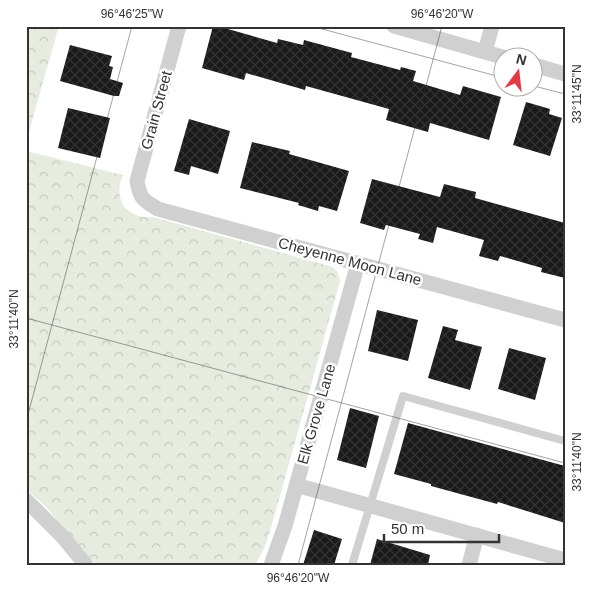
<svg xmlns="http://www.w3.org/2000/svg" width="591" height="591" font-family="Arial,sans-serif">
<defs>
<pattern id="forest-crowns" width="20" height="18" patternUnits="userSpaceOnUse" patternTransform="scale(1.25)"><rect width="20" height="18" fill="#e6ecdf"/><path d="M2 6a3 3 0 1 1 6 0M12 15a3 3 0 1 1 6 0" fill="none" stroke="#c6cbc0"/></pattern>
<pattern id="building-cross-hatch" width="8" height="8" patternUnits="userSpaceOnUse" patternTransform="scale(1.25)"><rect width="8" height="8" fill="#1a1a1a"/><path d="M0 0l8 8M0 8l8-8" fill="none" stroke="#333"/></pattern>
</defs>
<rect width="100%" height="100%" fill="#fff"/>
<path fill="url(#forest-crowns)" d="M 26,26 L 59,26 L 26,142 Z
M 26,151 L 123,175 C 112,199 127,220 153,217 L 333,267 L 338,273 L 340,281 L 271,528 L 264,549 L 255,565 L 96,565 L 46,507 L 26,489 Z"/>
<path fill="url(#building-cross-hatch)" d="M 213,26 L 229,26 L 228,29 L 277,43 L 278,39 L 303,45 L 304,40 L 352,53 L 351,57 L 400,70 L 401,67 L 416,71 L 413,81 L 460,95 L 463,86 L 501,97 L 489,140 L 430,123 L 428,132 L 386,120 L 389,109 L 306,86 L 305,90 L 246,73 L 244,80 L 202,68 Z
M 70,45 L 112,56 L 109,66 L 113,67 L 110,79 L 123,83 L 119,96 L 114,96 L 60,81 Z
M 526,102 L 550,109 L 549,114 L 562,118 L 550,156 L 513,145 Z
M 68,108 L 110,118 L 100,158 L 58,148 Z
M 189,119 L 230,131 L 218,174 L 191,166 L 189,175 L 174,171 Z
M 252,142 L 290,151 L 289,154 L 349,171 L 337,211 L 319,206 L 318,211 L 298,205 L 299,203 L 240,188 Z
M 372,179 L 440,197 L 444,184 L 476,192 L 475,198 L 565,223 L 565,278 L 541,272 L 542,268 L 500,256 L 498,261 L 479,256 L 484,240 L 437,227 L 433,243 L 418,239 L 420,234 L 386,225 L 384,230 L 360,223 Z
M 377,310 L 418,320 L 408,361 L 368,351 Z
M 443,326 L 458,330 L 455,340 L 482,347 L 470,390 L 428,378 Z
M 509,348 L 546,358 L 535,400 L 498,389 Z
M 350,408 L 379,416 L 366,468 L 337,460 Z
M 408,423 L 565,466 L 565,523 L 498,502 L 497,504 L 431,486 L 431,484 L 394,474 Z
M 314,530 L 342,539 L 334,565 L 303,565 Z
M 377,539 L 430,555 L 428,565 L 370,565 Z"/>
<g fill="none" stroke-linecap="round" stroke-linejoin="round">
<path stroke="#d0d0d0" stroke-width="8" d="M 352,565 L 403,396 L 565,441"/>
<path stroke="#d0d0d0" stroke-width="15" d="M 179,26 L 137,181 C 140,199 143,200 158,209 L 565,320
M 394,26 L 506,58
M 485,52 L 492,26
M 534,65 L 565,74
M 296,485 L 565,560
M 26,500 L 63,537 L 86,565
M 271,565 L 285,526 L 358,263
M 469,565 L 477,535"/>
</g>
<path fill="none" stroke="#333" stroke-width="1" stroke-opacity="0.45" d="M 311,26 L 504,78M 534,86 L 565,94M 26,318 L 565,463M 26,422 L 132,26M 298,565 L 442,26"/>
<g text-anchor="middle" dominant-baseline="central" stroke-width="5" stroke-linejoin="round" paint-order="stroke">
<g font-size="15" fill="#333" stroke="#fff">
<text transform="translate(156 110) rotate(-75)">Grain Street</text>
<text transform="translate(350 261) rotate(15)">Cheyenne Moon Lane</text>
<text transform="translate(316 414) rotate(-74)">Elk Grove Lane</text>
</g>
</g>
<rect width="591" height="591" fill="none" stroke="#ffffff" stroke-width="55"/>
<g transform="translate(518 72) rotate(15)"><circle r="24" fill="#ffffff" stroke="#adadad"/>
<path d="M0-4L9 19L0 12L-9 19Z" fill="#e63946"/>
<text y="-8" font-size="14" font-weight="bold" text-anchor="middle" fill="#333333">N</text>
</g>
<path d="M384 534v8h115v-8" fill="none" stroke="#333333" stroke-width="2.5"/>
<text x="391" y="534" font-size="15" fill="#333333" stroke="#ffffff" stroke-width="4" paint-order="stroke">50 m</text>
<rect x="28" y="28" width="536" height="536" fill="none" stroke="#333" stroke-width="2"/>
<g font-size="12" text-anchor="middle" fill="#333">
<text x="132" y="18">96°46'25"W</text>
<text x="442" y="18">96°46'20"W</text>
<text transform="translate(577 94) rotate(-90)" y="4">33°11'45"N</text>
<text transform="translate(14 319) rotate(-90)" y="4">33°11'40"N</text>
<text transform="translate(577 462) rotate(-90)" y="4">33°11'40"N</text>
<text x="298" y="582">96°46'20"W</text>
</g>
</svg>
